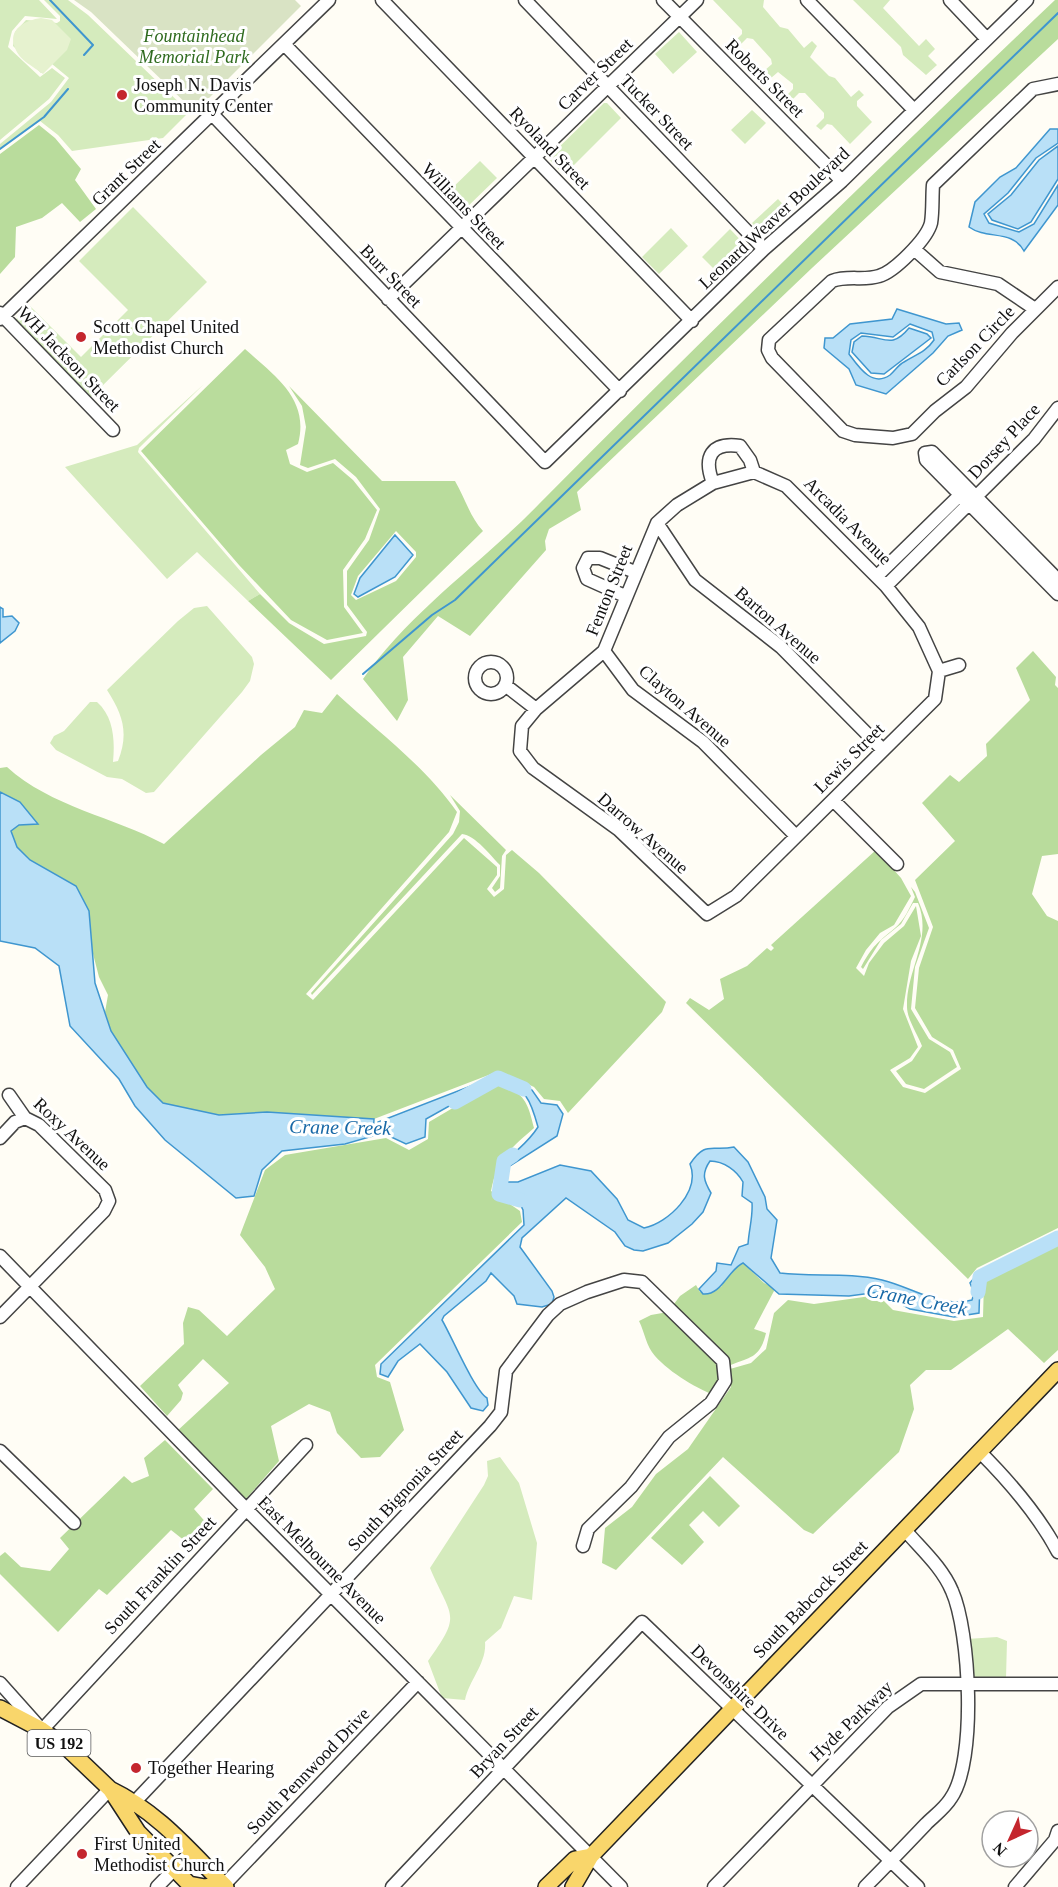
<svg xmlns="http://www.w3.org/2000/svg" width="1058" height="1887" font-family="'Times New Roman',serif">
<rect width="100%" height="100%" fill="#fffdf5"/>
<path fill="#d5ebbd" d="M 0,0 L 39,0 L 57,19 L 25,16 L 12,31 L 8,47 L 40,77 L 52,68 L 65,78 L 49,99 L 0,140 Z
M 44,0 L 68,0 L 88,15 L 189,112 L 163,138 L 72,151 L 58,135 L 40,121 L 0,149 L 0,144 L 51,102 L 69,78 L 52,64 L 41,73 L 13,46 L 15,32 L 26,20 L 57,23 L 60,21 L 60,16 Z
M 713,0 L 764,0 L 763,7 L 780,27 L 788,29 L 804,48 L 812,41 L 817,46 L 810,57 L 829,76 L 835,78 L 851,97 L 859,90 L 864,95 L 857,101 L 857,106 L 872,122 L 850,144 L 832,125 L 827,124 L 821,130 L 816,126 L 824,118 L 824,113 L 805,93 L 799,93 L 792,100 L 787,95 L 793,89 L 793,84 L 778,72 L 771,78 L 764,71 L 772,64 L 771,59 L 753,39 L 747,38 L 740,45 L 735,41 L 742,34 L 742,30 Z
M 853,0 L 890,0 L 883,8 L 919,46 L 926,39 L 935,49 L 928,56 L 937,65 L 926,75 L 903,55 L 901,47 Z
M 679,32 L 697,52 L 673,74 L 655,54 Z
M 604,103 L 607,103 L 621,118 L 564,175 L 548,158 Z
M 752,110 L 766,123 L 745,144 L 731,130 Z
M 480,161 L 497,178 L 462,212 L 445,195 Z
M 778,199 L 790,212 L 764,235 L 752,223 Z
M 133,207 L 207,282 L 91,397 L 15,320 L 30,306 L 81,357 L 128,310 L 79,261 Z
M 671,228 L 688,246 L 659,274 L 642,257 Z
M 730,229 L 750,250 L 722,277 L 702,257 Z
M 204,384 L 139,448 L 138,452 L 260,594 L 248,601 L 197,552 L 167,579 L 65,467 L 137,445 Z
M 207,606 L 252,657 L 254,664 L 250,681 L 242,692 L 154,792 L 146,793 L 122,779 L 107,777 L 56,750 L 50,743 L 54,736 L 64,731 L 90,702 L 97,702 C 114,717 115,741 113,762 L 118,761 C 129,733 123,715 107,690 L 178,621 L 194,608 Z
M 1058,1232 L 1058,1239 L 985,1275 L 981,1270 Z
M 500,1457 L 519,1483 L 537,1543 L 532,1600 L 514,1596 L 501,1628 L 485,1642 C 487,1663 469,1680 465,1700 L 442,1698 L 428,1661 C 463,1613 451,1618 430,1568 L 484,1485 L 488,1476 L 487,1461 Z
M 997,1637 L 1007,1641 L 1006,1678 L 976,1678 L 972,1675 L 967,1639 Z"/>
<path fill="#b9dc9c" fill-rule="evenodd" d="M 1055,0 L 1058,0 L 1058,39 L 812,268 L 577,492 L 581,510 L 549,529 L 545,541 L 546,550 L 470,636 L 438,616 L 403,657 L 408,700 L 397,721 L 363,679 C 410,611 482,563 539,504 C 708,333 881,166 1055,0 Z
M 39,125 L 55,138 L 81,169 L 75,180 L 96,209 L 80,222 L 62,203 L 42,218 L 16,227 L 15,257 L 0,274 L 0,154 Z
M 245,349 C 275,376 310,399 298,444 L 286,450 L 290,464 L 307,472 L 333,463 L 353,480 L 377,510 L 365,539 L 343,570 L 344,607 L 363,633 L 327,640 L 291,620 L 239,565 L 141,451 Z
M 289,386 L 382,481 L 455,481 C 465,498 470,517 483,531 L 331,680 L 248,601 L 260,594 L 289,623 L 324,644 L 366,636 L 367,632 L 347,605 L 347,571 L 369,540 L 380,509 L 356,477 L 335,459 L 308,468 L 300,465 L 306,427 L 302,406 ZM 396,531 L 416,552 L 416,557 L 396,581 L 356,600 L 351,595 L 358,576 Z
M 1033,651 L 1056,677 L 1055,685 L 1058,688 L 1058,854 L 1042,856 L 1032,894 L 1047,916 L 1058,921 L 1058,1228 L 977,1268 L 968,1279 L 686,1003 L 690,998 L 709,1010 L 724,999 L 720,979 L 747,966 L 767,948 L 771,951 L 774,948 L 771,945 L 876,850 L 901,878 L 911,896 L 894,925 L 880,933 L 866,950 L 856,968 L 864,976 L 869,963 L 884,943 L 904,926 L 916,906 L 921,936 L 911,961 L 903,1009 L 918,1047 L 910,1058 L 890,1070 L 903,1087 L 925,1093 L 961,1069 L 953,1050 L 932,1037 L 915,1008 L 919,968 L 933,927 L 915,880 L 955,841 L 922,803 L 950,775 L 959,782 L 987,756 L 986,744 L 1030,700 L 1016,668 Z
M 337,694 C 378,732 425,766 457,812 L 449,832 L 306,994 L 313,1000 L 464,838 L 497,867 L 497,875 L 487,889 L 494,897 L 504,889 L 506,855 L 512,850 L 539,873 L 666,1002 L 662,1012 L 568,1113 L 560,1101 L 544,1099 L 534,1087 L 499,1071 L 374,1119 L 267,1112 L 219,1115 L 163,1103 L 147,1087 L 111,1031 L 105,1012 L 108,995 L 99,977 L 91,946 L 89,911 L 76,886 L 30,860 L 17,847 L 11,831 L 19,825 L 37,823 L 20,802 L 0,793 L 0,768 L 7,767 C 51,807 114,817 164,844 L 261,755 L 295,727 L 304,710 L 322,713 Z
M 450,795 L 506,850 L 502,856 L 500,888 L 495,892 L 492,888 L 500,876 L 500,865 C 491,856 475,835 462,834 L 312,995 L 311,993 L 453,834 L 459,822 L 460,811 Z
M 911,887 L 915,892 L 929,928 L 915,967 L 911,1009 L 929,1039 L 950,1052 L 957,1067 L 924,1089 L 906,1084 L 896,1071 L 912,1061 L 922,1046 C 918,1035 907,1019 907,1007 C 906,970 933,939 918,903 L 913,903 L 901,924 L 881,940 L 863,969 L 861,967 C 873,945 877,943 895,928 C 904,921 910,907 915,897 Z
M 497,1082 C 524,1094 527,1099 534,1128 C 510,1149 497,1159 491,1191 L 520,1211 L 522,1222 L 375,1365 L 377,1377 L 390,1382 L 404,1430 L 380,1457 L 361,1458 L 337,1433 L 330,1412 L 309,1404 L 271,1426 L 279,1461 L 245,1500 L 176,1432 L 229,1383 L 203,1359 L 178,1385 L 183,1393 L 181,1400 L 167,1416 L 140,1386 L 184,1344 L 183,1323 L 188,1307 L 199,1310 L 227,1336 L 275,1289 L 265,1267 L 240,1235 L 265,1170 L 285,1155 L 386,1138 L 409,1150 L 428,1139 L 429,1122 Z
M 1058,1243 L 1058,1350 L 1044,1363 L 1008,1329 L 951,1370 L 926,1370 L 910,1385 L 914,1409 L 899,1452 L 813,1534 L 804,1530 L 723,1457 L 616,1570 L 602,1563 L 605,1528 L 632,1507 L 656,1474 L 688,1449 L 731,1387 L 730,1369 L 751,1363 L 766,1349 L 774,1313 L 788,1300 L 814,1304 L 878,1295 L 893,1310 L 954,1321 L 983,1317 L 984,1282 L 987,1277 Z
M 743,1263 L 764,1283 L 773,1287 L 774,1291 L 754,1329 L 766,1333 C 760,1359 749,1357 728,1366 L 719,1397 C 699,1390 670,1373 655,1356 C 646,1346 645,1333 639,1321 L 651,1315 L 668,1312 L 680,1296 L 696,1285 L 700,1292 L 721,1287 L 733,1267 Z
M 165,1440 L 213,1489 L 194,1509 L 209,1526 L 190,1545 L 171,1530 L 107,1595 L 99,1589 L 58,1632 L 0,1574 L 0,1556 L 5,1552 L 21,1567 L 50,1571 L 69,1549 L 60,1538 L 124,1476 L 132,1483 L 149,1476 L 144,1458 Z
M 710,1476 L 740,1506 L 719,1527 L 703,1511 L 689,1525 L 704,1542 L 682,1565 L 651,1538 Z"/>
<path fill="#d9e3c4" d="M 74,0 L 295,0 L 301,6 L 195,112 L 91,12 Z"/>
<path fill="#e6f2cf" d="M 41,18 L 52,20 L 71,39 L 67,50 L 43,74 C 34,67 19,60 15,48 C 7,29 26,20 41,18 Z"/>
<path fill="#b9e0f7" stroke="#3f96cf" stroke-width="1.5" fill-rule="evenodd" d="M 1050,129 L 1058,129 L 1058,143 L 1036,158 L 1008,193 L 984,214 L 989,223 L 1019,232 L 1034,224 L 1058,185 L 1058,205 L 1024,251 C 1012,229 987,240 969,227 L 975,202 L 1000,177 L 1016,168 Z
M 1058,146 L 1058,179 L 1031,222 L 1018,229 L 992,220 L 988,214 L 1011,195 L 1039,160 Z
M 897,309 L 946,324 L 959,323 L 962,330 L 948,336 L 933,353 L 886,394 L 856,385 L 849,369 L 824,348 L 825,338 L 833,338 L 850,324 L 892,319 ZM 910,324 L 932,332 L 934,340 C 926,352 915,355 904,362 C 898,365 895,371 890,375 C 872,388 858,366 849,354 L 851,340 L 861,333 L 893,337 Z
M 909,328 L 927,334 L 931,338 L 884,374 L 871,373 L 852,352 L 854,342 L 862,336 C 884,336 891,350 909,328 Z
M 395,535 L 413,555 L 395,577 L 358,597 L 354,594 L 360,578 Z
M 0,607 L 3,609 L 3,617 L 12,616 L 19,623 L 15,631 L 0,643 Z
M 0,792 L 20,802 L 38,824 L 19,825 L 11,831 L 17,847 L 30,860 L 76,886 L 89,911 L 95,983 L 111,1031 L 147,1087 L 163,1103 L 219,1115 L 267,1112 L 374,1119 L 373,1136 L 345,1144 L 282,1151 L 262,1170 L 254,1196 L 236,1198 L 165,1140 L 135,1106 L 119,1079 L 70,1026 L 59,966 L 35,948 L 0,941 Z
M 499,1075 L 532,1090 L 541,1103 L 557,1105 L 563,1114 L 557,1136 L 502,1171 L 507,1182 L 518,1182 L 560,1165 L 591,1171 L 617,1199 L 628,1220 L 644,1228 C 668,1223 701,1192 690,1164 C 706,1140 711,1152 734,1147 L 748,1162 L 765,1197 L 767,1209 L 777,1220 L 771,1258 L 780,1273 C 815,1277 848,1272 882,1280 C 912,1287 941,1309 972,1300 L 974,1293 L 970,1283 L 981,1270 L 985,1275 L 980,1282 L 979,1313 L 954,1317 L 910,1309 L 879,1292 L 849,1296 L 779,1294 L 743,1263 C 728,1270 721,1296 703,1294 L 699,1289 L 716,1271 L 717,1263 L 731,1265 L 739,1247 L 748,1244 C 749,1229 753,1217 752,1203 L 742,1196 L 743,1182 C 737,1171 724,1161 710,1161 C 701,1174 704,1181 711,1193 L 703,1212 L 692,1224 L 668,1243 L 643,1251 L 634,1250 L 625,1246 L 615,1232 L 566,1198 L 522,1238 L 520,1247 L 552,1291 L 554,1297 L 552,1304 L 542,1307 L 517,1304 L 514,1296 L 491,1273 L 486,1281 L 444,1316 L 442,1320 C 452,1337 474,1390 487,1398 L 488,1405 L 483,1411 L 471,1408 L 447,1372 L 420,1344 L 398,1361 L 388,1377 L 380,1374 L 381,1364 L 524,1225 L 523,1210 L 519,1202 L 508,1200 L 495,1190 C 503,1151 520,1155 538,1127 C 530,1098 527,1091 499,1078 L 426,1119 L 425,1137 L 406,1144 L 387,1135 L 377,1136 L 378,1122 Z"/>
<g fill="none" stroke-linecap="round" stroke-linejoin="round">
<path stroke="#3f96cf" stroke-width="2" d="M 50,0 L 93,45 L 84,55
M 0,149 L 44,117 L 68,89
M 363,674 L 432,615 L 455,600 L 1058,13"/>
<path stroke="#b9e0f7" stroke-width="15" d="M 455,1102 L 498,1078 L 524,1089
M 513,1155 L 504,1161 L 499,1194 L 520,1200
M 978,1292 L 980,1277 L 1058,1238"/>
<defs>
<path id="minor" d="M 382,0 L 692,321
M 525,0 L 764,249
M 663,0 L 842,181
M 807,0 L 914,110
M 950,0 L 986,38
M 284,44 L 620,391
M 1058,84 L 1033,89 L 933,185 C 932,197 933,211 931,223 C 927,239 894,272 879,276 C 864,281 848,275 832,281 L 769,340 L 768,350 L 772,358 L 843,431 L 855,435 L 893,438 L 912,434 L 935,411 L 966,387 L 1012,333 L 1058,287
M 212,114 L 545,462 L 764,249 L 842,181 L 1027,0
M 914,249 L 940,272 L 998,284 L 1035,309
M 388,299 L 697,0
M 0,313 L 113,430
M 0,319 L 329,0
M 754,472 L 786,486 L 886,586 L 919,627 L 939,671 L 935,699 L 736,896 L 707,914 L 619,830 L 533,768 L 520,751 L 522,726 L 536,709 L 604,651 L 657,523 L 677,505 L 713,483 Z
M 713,483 C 703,457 711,442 740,446 L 750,460 L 754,472
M 657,523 L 695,580 L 781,647 L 882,749
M 877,576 L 960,495 L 966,496
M 1058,580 L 932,452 L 925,453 L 926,460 L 1058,594
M 886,586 L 1034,439 L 1058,408
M 625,596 L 587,579 L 583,568 L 588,558 L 600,558 L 635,572
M 604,651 L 633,690 L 703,742 L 796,836
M475 678a16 16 0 1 1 32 0a16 16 0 1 1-32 0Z
M 939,671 L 959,665
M 505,685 L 536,709
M 833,800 L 897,864
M 0,1138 L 15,1122 L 25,1118
M 0,1256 L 246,1509 L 621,1887
M 0,1317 L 104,1211 L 109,1201 L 105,1190 L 39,1125 L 25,1118 L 9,1095
M 0,1451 L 74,1523
M 979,1451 C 1009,1481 1038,1514 1058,1552
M 0,1683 L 42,1730 L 306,1445
M 129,1808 L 490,1426 L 501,1412 L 506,1371 L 548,1315 L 560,1304 L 587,1292 L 624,1280 L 642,1282 L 723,1361 L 725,1381 L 711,1403 L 669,1437 L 631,1487 L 588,1529 L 583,1546
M 224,1885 L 418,1682
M 17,1887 L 110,1789
M 157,1887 L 191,1852
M 392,1887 L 642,1622 L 918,1887
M 714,1887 L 888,1707 L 921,1684 L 1058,1684
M 865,1887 C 886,1866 906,1845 926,1824 C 934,1816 945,1808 951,1798 C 977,1761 970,1631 952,1591 C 942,1567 921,1549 904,1529
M 1015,1887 L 1055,1840 L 1058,1831"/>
<path id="major" d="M 0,1708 L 42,1730 L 67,1748 L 110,1789 L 138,1832 L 192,1887
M 110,1789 C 158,1812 189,1850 226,1887
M 189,1884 L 205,1887 L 223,1884
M 546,1887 L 575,1859 L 591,1856
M 573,1887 L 591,1856 L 1058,1370"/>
</defs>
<use href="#minor" stroke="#444" stroke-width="15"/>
<use href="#major" stroke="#222" stroke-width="18"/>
<use href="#minor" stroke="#fff" stroke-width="12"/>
<use href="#major" stroke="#f9d66b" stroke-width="15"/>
</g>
<g fill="#c4262e" stroke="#fff" stroke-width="2">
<circle cx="122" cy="95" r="6"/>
<circle cx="81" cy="337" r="6"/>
<circle cx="136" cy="1768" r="6"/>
<circle cx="82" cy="1854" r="6"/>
</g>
<g text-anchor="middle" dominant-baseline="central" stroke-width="6" stroke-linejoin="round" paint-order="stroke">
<rect fill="#fff" stroke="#585858" stroke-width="1.5" x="27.5" y="1730" width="63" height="26" rx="4.5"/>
<g font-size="16" font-weight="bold" fill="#111">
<text x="59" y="1743">US 192</text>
</g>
<g font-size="18" font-style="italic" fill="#2f6b1f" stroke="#fff">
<text x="194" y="36">Fountainhead<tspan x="194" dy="21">Memorial Park</tspan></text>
</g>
<g font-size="18" fill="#111" stroke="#fff">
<text transform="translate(595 74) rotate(-44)">Carver Street</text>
<text transform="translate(765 78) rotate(45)">Roberts Street</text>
<text transform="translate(657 112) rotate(46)">Tucker Street</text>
<text transform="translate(550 148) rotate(46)">Ryoland Street</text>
<text transform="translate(126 172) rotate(-44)">Grant Street</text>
<text transform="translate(464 206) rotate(46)">Williams Street</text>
<text transform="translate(774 218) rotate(-43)">Leonard Weaver Boulevard</text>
<text transform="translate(391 276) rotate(46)">Burr Street</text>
<text transform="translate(975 346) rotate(-46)">Carlson Circle</text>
<text transform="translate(69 359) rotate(46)">WH Jackson Street</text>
<text transform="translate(1004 441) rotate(-47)">Dorsey Place</text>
<text transform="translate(848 521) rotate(45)">Arcadia Avenue</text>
<text transform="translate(609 590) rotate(-68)">Fenton Street</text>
<text transform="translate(778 625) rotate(41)">Barton Avenue</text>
<text transform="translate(685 706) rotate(41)">Clayton Avenue</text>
<text transform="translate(849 758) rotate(-45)">Lewis Street</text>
<text transform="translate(643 833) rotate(41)">Darrow Avenue</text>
<text transform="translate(72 1134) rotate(43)">Roxy Avenue</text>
<text transform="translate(405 1490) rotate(-47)">South Bignonia Street</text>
<text transform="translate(322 1560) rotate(45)">East Melbourne Avenue</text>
<text transform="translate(160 1575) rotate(-47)">South Franklin Street</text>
<text transform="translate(810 1599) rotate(-46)">South Babcock Street</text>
<text transform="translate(740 1692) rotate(44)">Devonshire Drive</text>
<text transform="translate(851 1721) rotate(-44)">Hyde Parkway</text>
<text transform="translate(504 1742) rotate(-47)">Bryan Street</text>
<text transform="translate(308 1771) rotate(-46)">South Pennwood Drive</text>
</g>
<g font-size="18" fill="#111" stroke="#fff" text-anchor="start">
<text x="134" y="85">Joseph N. Davis<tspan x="134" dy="21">Community Center</tspan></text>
<text x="93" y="327">Scott Chapel United<tspan x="93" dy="21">Methodist Church</tspan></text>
<text x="148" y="1768">Together Hearing</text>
<text x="94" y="1844">First United<tspan x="94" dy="21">Methodist Church</tspan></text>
</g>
<g font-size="20" font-style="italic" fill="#1768a6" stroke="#fff">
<text transform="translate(340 1127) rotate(1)">Crane Creek</text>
<text transform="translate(917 1299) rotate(11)">Crane Creek</text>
</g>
</g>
<g transform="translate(1010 1839) rotate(225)"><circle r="28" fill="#ffffff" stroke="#a0a0a0" stroke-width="1.5"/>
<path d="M0-4.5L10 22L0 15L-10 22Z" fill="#c4262e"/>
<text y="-9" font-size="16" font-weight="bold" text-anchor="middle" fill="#111111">N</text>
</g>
</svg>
